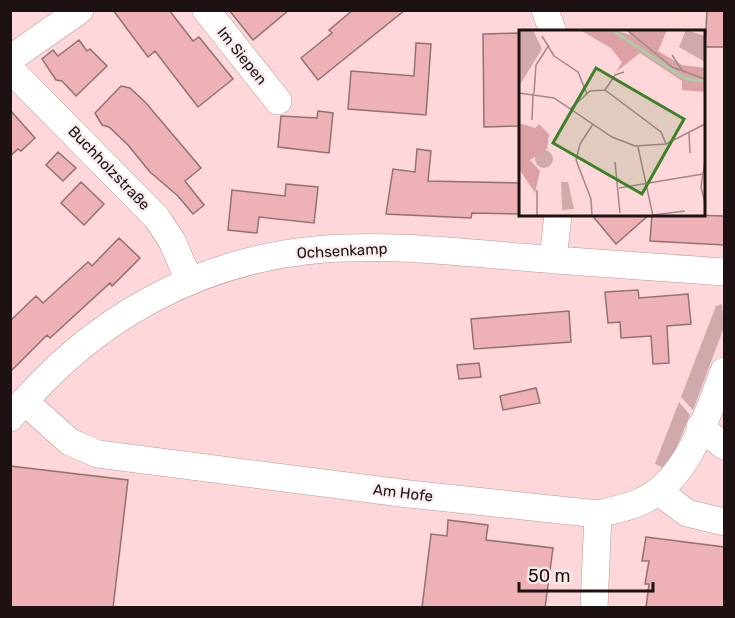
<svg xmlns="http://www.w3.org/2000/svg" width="735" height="618" font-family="Rubik,sans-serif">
<rect width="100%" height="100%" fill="#fdd7d9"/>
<path fill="#d0a9ab" d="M 722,304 L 724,327 L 693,410 L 681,397 L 716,306 Z
M 679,402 L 690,415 L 672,458 L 664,468 L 655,464 Z"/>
<path fill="#eeb1b5" stroke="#927173" stroke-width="1.5" d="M 113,10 L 169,10 L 193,41 L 199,37 L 233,79 L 198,107 L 155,51 L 148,57 Z
M 229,10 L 289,10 L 253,40 Z
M 353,10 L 405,10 L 318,80 L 301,58 L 332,33 L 329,30 Z
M 707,10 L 724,10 L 724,47 L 705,47 Z
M 520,33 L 520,126 L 484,127 L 483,34 Z
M 79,40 L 87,51 L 90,49 L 107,66 L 76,96 L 62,81 L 56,80 L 42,59 L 53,50 L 58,56 Z
M 416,43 L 431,44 L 426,115 L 348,109 L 351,71 L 414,76 Z
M 121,86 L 130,88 L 146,103 L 201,168 L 185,181 L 204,205 L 193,214 L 178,196 L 150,172 L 128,145 L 109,127 L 102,125 L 95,113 Z
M 10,110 L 35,138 L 21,151 L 18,149 L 10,156 Z
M 318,111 L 333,113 L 329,153 L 278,147 L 281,116 L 317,118 Z
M 417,149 L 431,151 L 428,181 L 520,183 L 520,214 L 472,213 L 471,218 L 386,214 L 393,169 L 415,172 Z
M 58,152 L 76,168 L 63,181 L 46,165 Z
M 81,182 L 104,204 L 84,225 L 61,203 Z
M 286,184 L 318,187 L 314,223 L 259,217 L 257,233 L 228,230 L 232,190 L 285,196 Z
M 591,214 L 650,214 L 616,244 Z
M 652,214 L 724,216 L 724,245 L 650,241 Z
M 119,238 L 140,258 L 112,286 L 110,283 L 50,338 L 47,335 L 10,372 L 10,321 L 36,296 L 43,303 L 88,262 L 92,266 Z
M 638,290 L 639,298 L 688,294 L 691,324 L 667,326 L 669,363 L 653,364 L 651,336 L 621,338 L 620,322 L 608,323 L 605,292 Z
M 569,311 L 571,342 L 474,349 L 471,319 Z
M 479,363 L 481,377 L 459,379 L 457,365 Z
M 536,388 L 540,403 L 503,410 L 500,396 Z
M 10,466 L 128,480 L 113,608 L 10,608 Z
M 448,520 L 488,525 L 486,540 L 553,548 L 545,608 L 422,608 L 431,534 L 447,536 Z
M 646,537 L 724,547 L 724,608 L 646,608 L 649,584 L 645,584 L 649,561 L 642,561 Z"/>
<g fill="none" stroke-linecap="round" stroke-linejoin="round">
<defs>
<path id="minor" d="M 206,10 L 278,101
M 545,10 L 553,32
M 10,59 L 80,10
M 10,69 L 157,218 L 172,241 L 189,280
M 553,260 L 558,214
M 24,401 L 70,442 L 98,454 L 409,494 L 598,514 C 615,510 631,507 646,499 C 690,475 707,414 724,371
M 10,418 C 91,319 198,259 325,249 C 390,244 456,252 521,257 C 588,263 657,267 724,272
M 700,427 L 724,446
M 658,491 L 687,513 L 724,522
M 594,608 L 598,514"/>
</defs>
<use href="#minor" stroke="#ba9799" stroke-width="28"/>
<use href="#minor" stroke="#fff" stroke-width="27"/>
</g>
<g text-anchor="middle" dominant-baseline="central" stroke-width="4.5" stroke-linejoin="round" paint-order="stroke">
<g font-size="15" fill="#1d1111" stroke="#faebec">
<text transform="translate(242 56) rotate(51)">Im Siepen</text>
<text transform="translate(109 168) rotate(46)">Buchholzstraße</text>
<text transform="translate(342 251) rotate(-3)">Ochsenkamp</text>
<text transform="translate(403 493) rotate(7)">Am Hofe</text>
</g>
</g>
<g transform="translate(519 30)">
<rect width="186" height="186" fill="#fdd7d9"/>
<path d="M 0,0 L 14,0 L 23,19 L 0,56 ZM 167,0 L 186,6 L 186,32 L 160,17 ZM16 129a9 9 0 1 1 18 0a9 9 0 1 1-18 0ZM 42,152 L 49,152 L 55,179 L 43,180 Z" fill="#d0a9ab"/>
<path d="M 61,0 L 95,0 L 111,5 L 108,0 L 148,0 L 139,21 L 163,35 L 186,38 L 186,62 L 163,60 L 163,51 L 121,23 L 97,42 L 103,32 L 92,18 ZM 0,93 L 16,98 L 20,94 L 30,104 L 28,119 L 11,130 L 21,141 L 16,163 L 0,139 Z" fill="#dca1a5"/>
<path fill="none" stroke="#aacda2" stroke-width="3" d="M 93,0 L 154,41 L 168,49 L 184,51"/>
<path fill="none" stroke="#a38889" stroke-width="1.5" d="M 108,0 L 153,37 L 186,49M 23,6 L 35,26 L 59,42 L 68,64M 153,25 L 164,42M 86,60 L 96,45 L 105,42M 0,63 L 35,68 L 93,107 L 116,116 L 147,114 L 186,94M 15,63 L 17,35 L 30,15M 51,79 L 71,61 L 86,60 L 142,102 L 147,114M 13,90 L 14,63M 170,103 L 171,123M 119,117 L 134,186M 186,131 L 182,157 L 186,173M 96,132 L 101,183M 100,158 L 184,144M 18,160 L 18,186M 134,185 L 166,181M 73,186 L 72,169 L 57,130 L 61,114 L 74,94"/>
<path fill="#3c8328" fill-opacity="0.15" stroke="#3c8328" stroke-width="3" d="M 77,38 L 165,89 L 123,164 L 34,113 Z"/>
<rect width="186" height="186" fill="none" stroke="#1d1111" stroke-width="3"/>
</g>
<rect width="735" height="618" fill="none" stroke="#1d1111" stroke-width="24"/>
<path d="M519 582v9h134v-9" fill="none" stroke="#1d1111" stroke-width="3"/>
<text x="528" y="582" font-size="18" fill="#1d1111" stroke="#faebec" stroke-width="4.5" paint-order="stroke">50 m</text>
</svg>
